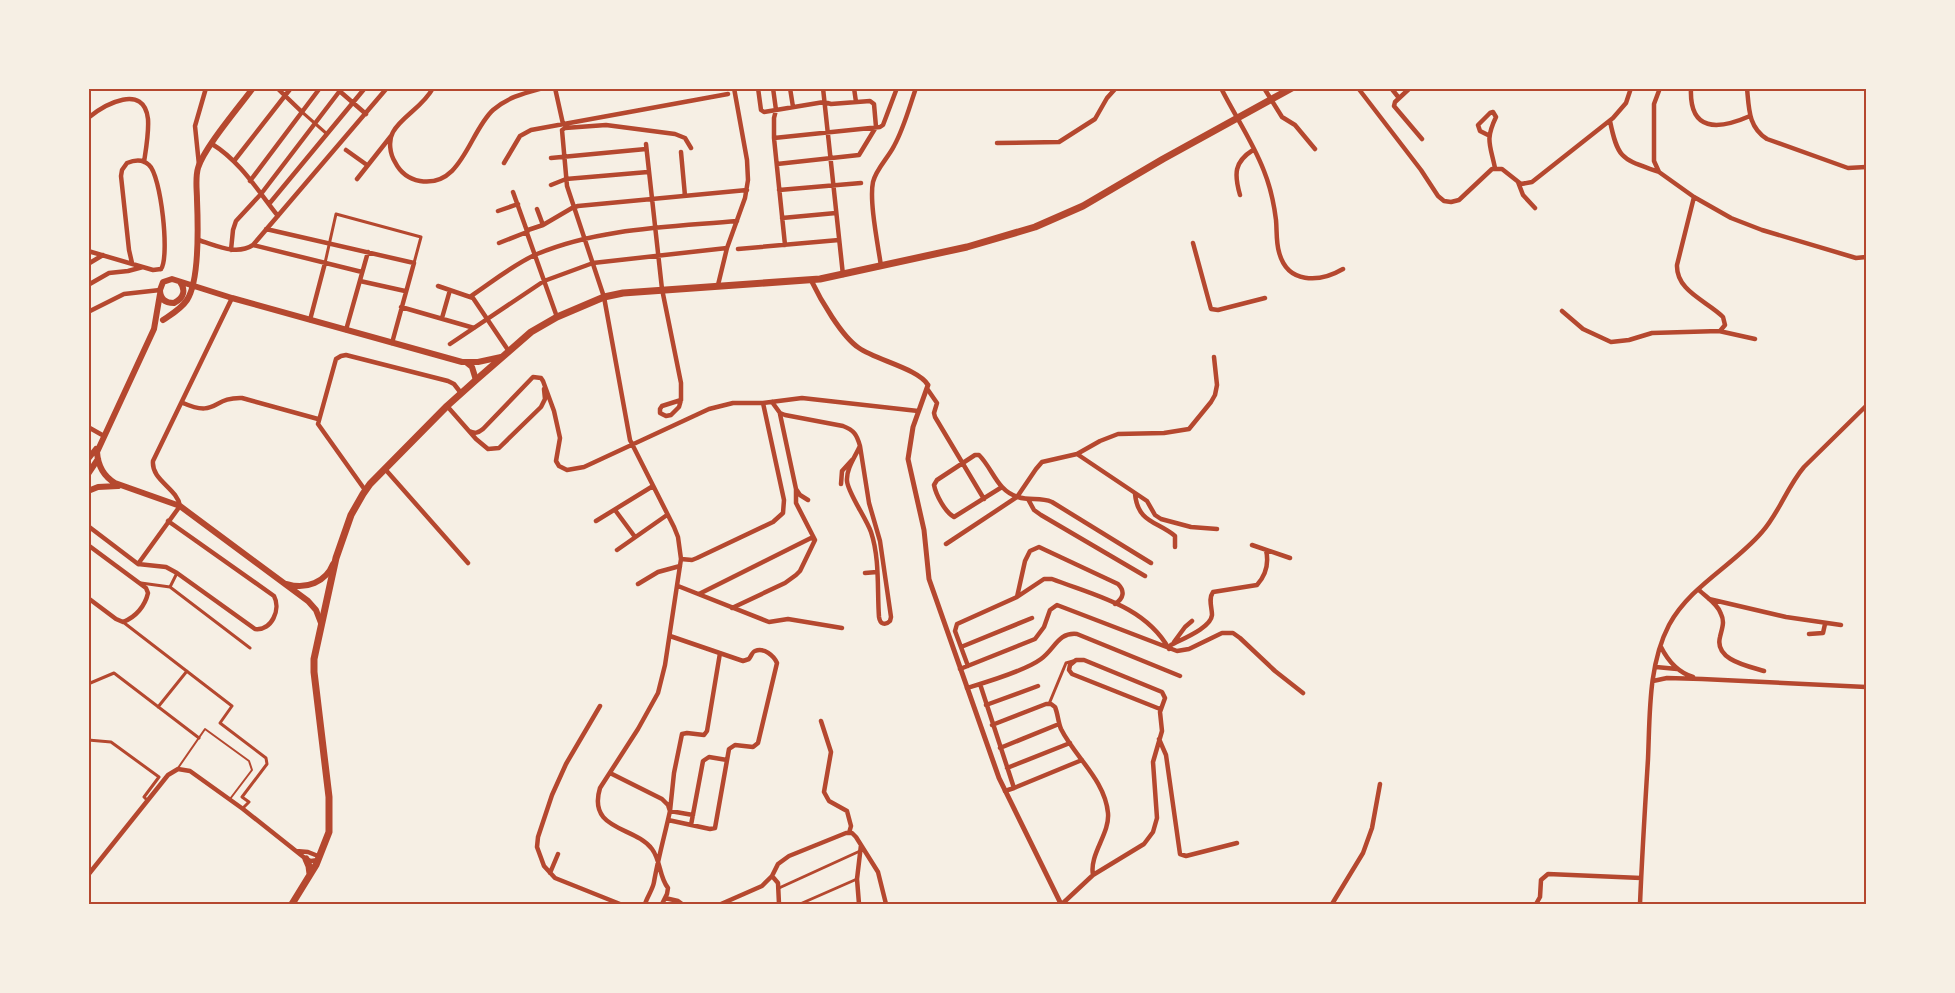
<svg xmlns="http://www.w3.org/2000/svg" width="1955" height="993" font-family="Jost,sans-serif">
<rect width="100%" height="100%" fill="#f6efe4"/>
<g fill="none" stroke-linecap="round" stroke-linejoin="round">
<path stroke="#b5482f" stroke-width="2" d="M 178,768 L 205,729 L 249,761 L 252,770 L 230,799"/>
<path stroke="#b5482f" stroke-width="3" d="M 302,112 L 327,134
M 325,263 L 336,214 L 421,237 L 414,263
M 141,583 L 170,587 L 250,648
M 170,587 L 177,573
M 123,622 L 232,706 L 220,723 L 266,758 L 267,764 L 242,797 L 249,802 L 243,808
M 88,684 L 114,673 L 199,738
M 1049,704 L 1066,663 L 1073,661
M 158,707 L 187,671
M 88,740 L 111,742 L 159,777 L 144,797 L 147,800
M 779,888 L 860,851
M 800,904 L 857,879"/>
<path stroke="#b5482f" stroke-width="4.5" d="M 277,88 L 302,112
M 336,88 L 366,114
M 433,88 C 423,107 402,116 393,132 C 388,141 390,154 395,162 C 400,172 409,179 420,181 C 462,188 469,132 493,110 C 508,97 525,93 543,88
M 555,88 L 563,124
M 758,88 L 761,110 L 764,112 L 824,102 L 831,104 L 870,101 L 874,104 L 876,127 L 859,155 L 777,164
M 773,88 L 776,110 L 774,118 L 774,138 L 785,245
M 790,88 L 793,107
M 823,88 L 843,275
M 854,88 L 856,102
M 1221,88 C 1235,116 1253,142 1264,171 C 1270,186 1274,204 1276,220 C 1277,231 1276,242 1279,252 C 1287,284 1319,283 1343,269
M 1264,88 L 1282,117 L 1295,125 L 1315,149
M 1358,88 L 1421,170 L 1438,196 L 1444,201 L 1451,202 L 1459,200 L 1492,169 L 1502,169 L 1521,184 L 1532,182 L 1613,118 L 1626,103 L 1631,88
M 1391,88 L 1399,98
M 1410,88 L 1395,102 L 1394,106 L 1422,139
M 1660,88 L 1654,104 L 1654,161 L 1659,172 L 1694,197 L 1731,218 L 1762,230 L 1856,258 L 1866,257
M 1691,88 C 1689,132 1718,130 1750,116
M 1747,88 C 1749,108 1748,127 1767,139 L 1848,168 L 1866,167
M 88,118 C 105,104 144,83 148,119 C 149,133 146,149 144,162
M 1610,121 C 1618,161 1623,159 1659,172
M 1488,135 L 1480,131 L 1478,125 L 1490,113 L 1493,112 L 1496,117 C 1485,140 1490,144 1495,168
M 774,138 L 880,127 L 883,125 L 897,88
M 997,143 L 1059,142 L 1095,119 L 1107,98 L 1116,88
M 212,144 C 240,161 258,191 278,216
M 646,144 L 662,289 L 681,383 L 681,400 L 679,407 L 671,415 L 666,416 L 660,413 L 660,409 L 662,406 L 681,400
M 346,150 L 367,165
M 681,152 L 685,196
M 551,158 L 646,149
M 234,161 L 291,88
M 504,163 L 520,136 L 531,130 L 728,94
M 199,165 L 195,126 L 206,88
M 357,179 L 391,136
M 250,181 L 320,88
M 1518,182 L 1523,195 L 1535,208
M 551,185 L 566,179 L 648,172
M 779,190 L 861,183
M 513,192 L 527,231
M 1240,195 C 1234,174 1234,162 1253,150
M 1694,197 L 1677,265 C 1676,291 1707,301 1723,317 L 1725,325 L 1720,331
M 269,204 L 365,88
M 537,209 L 543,225
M 498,211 L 518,204
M 782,218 L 836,213
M 266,229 L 414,263 L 392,343
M 198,240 C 216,245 236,256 253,245 L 387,88
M 499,243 L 527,232
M 1193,243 L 1211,309 L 1218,310 L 1265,298
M 253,245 L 362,272
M 738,249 L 839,240
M 231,250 L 233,230 L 236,221 L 261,194 L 342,88
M 88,251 L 153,270 L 161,269
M 132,263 L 129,250 L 121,176 L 122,170 L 127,163 C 134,160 143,159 149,165 C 161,175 170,257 161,269
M 88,264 L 103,255
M 881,266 C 878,245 869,201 873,182 C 876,169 888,158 894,146 C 904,128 909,108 916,88
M 360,281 L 405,291
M 88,285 L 109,273 L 128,271 L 143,267
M 718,285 L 727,248 L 745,198 L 748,180 L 747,160 L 734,88
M 438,286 L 473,298 L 508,350
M 471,296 C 492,282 514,264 537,254 C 599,228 670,227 737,221
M 401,307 L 474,328
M 1562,311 L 1583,329 L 1611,342 L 1629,340 L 1652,333 L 1719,331 L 1755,339
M 88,312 L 124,294 L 160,290
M 557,317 L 527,233 L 528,230 L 543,225 L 572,208 L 578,206 L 747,190
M 442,318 L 450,290
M 310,320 L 325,263
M 346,330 L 368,252
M 450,344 L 544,281 L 593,263 L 727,248
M 543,381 L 554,411 L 560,438 L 556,461 L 559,466 L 567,470 L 584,467 L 709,409 L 733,403 L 763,403 L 802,398 L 918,411
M 928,390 L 937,403 L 934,413 L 935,417 L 984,499
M 772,402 L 780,413 L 785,415 L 843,426 C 854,430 857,435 860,446 C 855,457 846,469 847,481 C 848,493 866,518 871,532 C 880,559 877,590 879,617 C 880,624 885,626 890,621 L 891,617 L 880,541 L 869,503 L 860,446
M 183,403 C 217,418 212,397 242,398 L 318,419
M 447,406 L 476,439 L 488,449 L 499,448 L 541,407 L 545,399 L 544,389
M 780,414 L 796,489 L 800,495 L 808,500
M 88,427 L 104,436
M 469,431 C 475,434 478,433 483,429 L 533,377 L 541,378 L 543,381
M 1077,454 L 1147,501 L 1155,515 L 1161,519 L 1191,527 L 1217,529
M 385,469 L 468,563
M 841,484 L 842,471 L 852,460
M 1002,487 L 954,517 C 945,512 936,495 934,485 L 937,480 L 975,455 L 979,455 C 993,469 997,491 1018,497 C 1030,501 1040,497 1052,502 L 1151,563
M 365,490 L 318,424 L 336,359 L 341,356 L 346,355 L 448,381 L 454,384 L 461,393
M 1135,494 C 1138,523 1157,521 1175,536 L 1175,547
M 1028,499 L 1034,510 L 1041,515 L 1145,576
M 615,510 L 635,537
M 596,521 L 653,486
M 88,526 L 138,564 L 166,567 L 177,573 L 255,629 C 272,631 281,609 274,596 L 168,521
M 946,544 L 1017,497 L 1036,469 L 1042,462 L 1077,454 L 1100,441 L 1118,434 L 1164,433 L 1189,429 L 1211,402 L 1215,395 L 1217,385 L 1214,357
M 88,545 L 146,588 L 148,593 C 145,606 136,617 123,622 L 116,619 L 88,598
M 1252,545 L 1290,558
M 617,550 L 667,515
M 681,559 L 692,560 L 697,558 L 773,522 L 783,513 L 784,500 L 763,403
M 138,564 L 180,506 C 177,488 151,480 153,461 L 232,298
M 865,573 L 877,572
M 638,584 L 658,572 L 680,566
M 678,586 L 769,622 L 788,619 L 842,628
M 1699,590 C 1706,597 1718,604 1721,614 C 1725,622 1722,628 1720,637 C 1714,660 1748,666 1764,671
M 699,594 L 811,538 L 814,539
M 1017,597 L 1025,561 L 1030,551 L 1039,547 L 1118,584 C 1125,591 1124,598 1115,604
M 1709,599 L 1786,617 L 1841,625
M 732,608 L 785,583 L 796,575 L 800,571 L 815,540 L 796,503 L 796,489
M 1809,634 L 1823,633 L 1825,624
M 1174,642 L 1185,627 L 1192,621
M 1171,645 C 1182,639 1211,628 1212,615 C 1212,607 1208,599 1213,592 L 1257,585 C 1266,575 1269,563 1266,550
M 961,647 L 1032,618
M 1661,647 C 1668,661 1677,672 1693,677
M 968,666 L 955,631 L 957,624 L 1017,597 L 1044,579 L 1052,579 C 1096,596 1145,606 1169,649
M 1656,667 L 1677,669
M 960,669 L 1035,639 L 1044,627 L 1050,610 L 1057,605 L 1177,651 L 1189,649 L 1222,633 L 1233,633 L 1240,638 L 1275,671 L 1303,693
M 1653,681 L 1667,678 L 1702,679 L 1866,687
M 980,684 L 1014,788 L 1005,791
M 967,688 C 987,682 1025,671 1041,659 C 1055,649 1058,632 1077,634 L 1180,676
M 986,705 L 1038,686
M 600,706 L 566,764 L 552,795 L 538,837 L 537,847 L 544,866 L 555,878 L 620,904
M 821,721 L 831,752 L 824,792 L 829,801 L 847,811 L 851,826 L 849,833
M 992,725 L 1046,704 L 1051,704 L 1055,707 C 1058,714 1058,722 1061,729 C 1075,757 1105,780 1108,813 C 1110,834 1089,854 1093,875
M 1159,739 L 1166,755 L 1180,854 L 1186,856 L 1237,843
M 1000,748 L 1059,724
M 1007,768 L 1070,743
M 610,773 L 662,799 L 668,805 L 670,811 C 665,834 658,859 654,882 C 653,889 647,897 645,904
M 1014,788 L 1082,760
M 693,815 L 670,811 L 674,773 L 682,734 L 687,733 L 704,735 L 707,731 L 720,653
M 668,820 L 710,829 L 715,828 L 729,749 L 735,745 L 753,747 L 758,743 L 777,663 C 774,656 764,647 755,651 C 753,651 750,658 749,659 L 743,661 L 670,636
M 691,825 L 703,761 L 709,757 L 727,760
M 550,873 L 558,854
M 88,875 L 168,775 L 178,769 L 190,771 L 243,809 L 306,859 L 311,861 L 318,860 L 318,856 L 308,852 L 296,851
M 772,876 L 778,883 L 779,904
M 665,898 L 678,901 L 682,904
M 662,904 L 667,894 L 668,888 C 659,877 661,861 652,849 C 635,826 587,831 600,788 L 638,729 L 658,693 L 665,665 L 681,559 L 678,537 L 674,527 L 630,440 L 604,297 L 567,186 L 562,130 L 565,128 L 606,125 L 675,134 L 685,138 L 691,148
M 721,904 L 762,886 L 772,876 L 778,864 L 789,856 L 846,833 L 852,833 L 856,837 L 878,872 L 886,904
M 859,904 L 857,879 L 861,845
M 1062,904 L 1093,875 L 1144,844 L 1153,832 L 1157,818 L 1153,762 L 1162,731 L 1160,712 L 1165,698 L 1162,692 L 1084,660 L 1076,660 L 1070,665 L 1069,670 L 1072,674 L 1160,709
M 1332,904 L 1363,853 L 1372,828 L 1380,784
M 1536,904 L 1540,897 L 1541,880 L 1548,874 L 1641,878
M 1640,904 C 1642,856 1645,807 1648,759 C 1650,715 1648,665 1669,625 C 1690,586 1734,565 1762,532 C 1779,513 1787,487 1804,467 L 1866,406"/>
<path stroke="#b5482f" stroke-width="5" d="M 811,280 C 820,299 842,337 859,348 C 876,360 919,369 928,385 L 913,427 L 908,459 L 924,530 L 929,579 L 999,778 L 1061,904"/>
<path stroke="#b5482f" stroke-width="6" d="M 180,282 C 186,290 184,298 174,303 C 165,303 160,299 160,290 L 163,282 L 172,279 L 232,298 L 462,362 L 478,362 L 501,357
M 160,294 L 154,329 L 97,452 C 98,466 103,476 115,483 L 180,506 L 308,601 L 316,610 L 321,623
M 163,320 C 172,314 181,309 187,300 C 200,280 198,224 197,200 C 197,190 195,178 198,168 C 204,148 239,107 253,88
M 467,363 L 472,367 L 476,380
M 88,459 L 96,449
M 88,474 L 98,459
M 88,491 L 98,487 L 118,486
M 287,584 C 306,590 326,582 333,564"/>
<path stroke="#b5482f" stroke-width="7" d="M 306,859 L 309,866 L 310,874
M 292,904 L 316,865 L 329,832 L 329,797 L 314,672 L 314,659 L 336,558 L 351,515 L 363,494 L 370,484 L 447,406 L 476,380 L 531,332 L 557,317 L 604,297 L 623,293 L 820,279 L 967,247 L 1035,227 L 1083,206 L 1163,159 L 1292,88"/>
</g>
<rect width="1955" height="993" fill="none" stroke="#f6efe4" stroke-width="180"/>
<rect x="90" y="90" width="1775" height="813" fill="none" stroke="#b5482f" stroke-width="2"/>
</svg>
